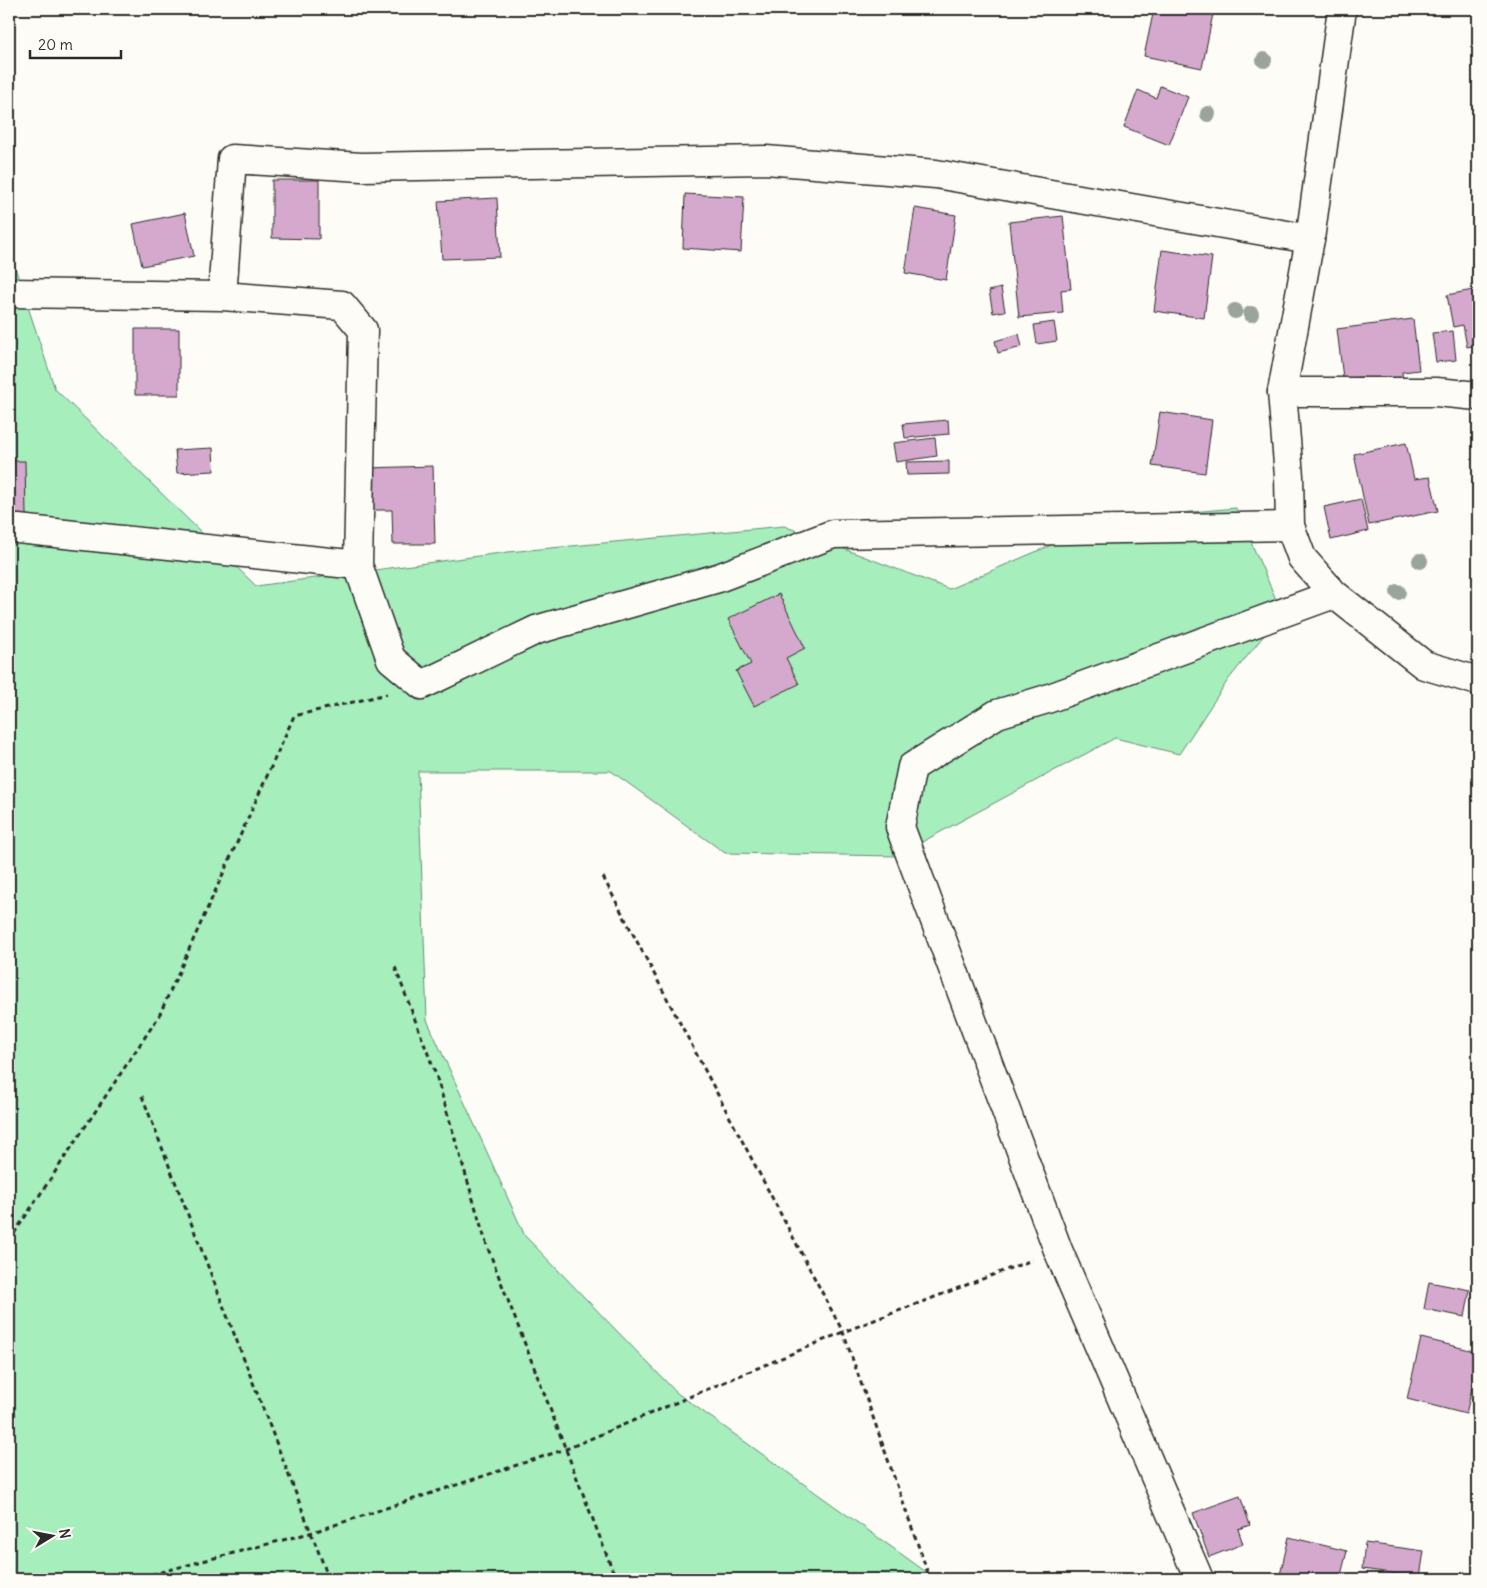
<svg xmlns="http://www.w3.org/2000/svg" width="1487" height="1588" font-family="Delius,sans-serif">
<rect width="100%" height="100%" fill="#fdfcf7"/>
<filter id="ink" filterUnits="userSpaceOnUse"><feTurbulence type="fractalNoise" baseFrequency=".02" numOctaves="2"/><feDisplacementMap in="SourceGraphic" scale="10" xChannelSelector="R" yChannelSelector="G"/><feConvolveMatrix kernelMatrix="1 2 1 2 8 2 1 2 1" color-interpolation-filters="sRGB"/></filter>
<g filter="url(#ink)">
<path fill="#a6eebc" stroke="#688c74" d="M 9,249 L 55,389 L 256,586 L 508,552 L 784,526 L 949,589 L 1112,519 L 1236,508 L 1282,613 L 1228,680 L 1179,754 L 1115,738 L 896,856 L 725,853 L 611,771 L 418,771 L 427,1020 L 525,1236 L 677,1393 L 936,1579 L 9,1579 Z"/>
<path fill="#d5a9cd" stroke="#2b2b2b" d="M 1154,9 L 1214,9 L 1202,68 L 1144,56 Z
M 1160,86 L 1188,97 L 1169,145 L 1124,127 L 1138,90 L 1156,98 Z
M 272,180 L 319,180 L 319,239 L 272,238 Z
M 685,194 L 744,197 L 741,252 L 683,248 Z
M 497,198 L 500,257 L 442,259 L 438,201 Z
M 915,208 L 956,215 L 946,280 L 905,273 Z
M 185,213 L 194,256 L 142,266 L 133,224 Z
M 1063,216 L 1071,289 L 1061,290 L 1063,313 L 1019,317 L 1009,222 Z
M 1162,250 L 1212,257 L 1204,318 L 1154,311 Z
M 1001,288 L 1005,311 L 993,313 L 989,291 Z
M 1478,289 L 1478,345 L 1467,347 L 1463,325 L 1453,327 L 1447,295 Z
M 1413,319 L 1419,370 L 1402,372 L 1403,383 L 1363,387 L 1362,377 L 1343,378 L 1337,329 Z
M 1054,322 L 1057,341 L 1037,344 L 1034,325 Z
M 135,329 L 179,329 L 179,395 L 135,395 Z
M 1453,331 L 1456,360 L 1436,362 L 1432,333 Z
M 1019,334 L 1022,347 L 998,353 L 995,341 Z
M 1160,412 L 1212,420 L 1205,473 L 1152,466 Z
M 948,420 L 949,434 L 905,438 L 903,424 Z
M 935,438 L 937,456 L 896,462 L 893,443 Z
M 1406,443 L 1414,479 L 1430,477 L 1438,511 L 1369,525 L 1354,454 Z
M 213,448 L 214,471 L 177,473 L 175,450 Z
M 9,461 L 25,461 L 26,516 L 9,516 Z
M 949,461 L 949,474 L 907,475 L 906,462 Z
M 433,466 L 435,544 L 393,544 L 392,510 L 368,510 L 367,468 Z
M 1361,499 L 1368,531 L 1331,540 L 1324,507 Z
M 779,594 L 805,648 L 786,658 L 799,684 L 754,706 L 736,671 L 751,664 L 728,619 Z
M 1429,1282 L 1470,1290 L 1465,1317 L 1424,1309 Z
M 1421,1338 L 1478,1352 L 1478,1361 L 1466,1414 L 1407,1399 Z
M 1240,1496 L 1250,1525 L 1238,1529 L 1243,1544 L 1209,1557 L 1193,1513 Z
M 1289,1537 L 1347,1551 L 1340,1579 L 1279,1579 Z
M 1365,1543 L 1424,1551 L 1420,1577 L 1362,1569 Z"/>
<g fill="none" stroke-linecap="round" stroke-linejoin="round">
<defs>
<path id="minor" d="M 9,293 L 222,296
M 1282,392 L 1436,392 L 1478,396
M 1290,526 L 833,534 L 718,578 L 536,630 L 422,685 L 391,659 L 358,565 L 363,330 L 342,305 L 222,296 L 232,159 L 362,167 L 766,160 L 936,174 L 1310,239
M 18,529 L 358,565
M 1199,1579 L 1058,1250 L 900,827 L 912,767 L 997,714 L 1047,699 L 1334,594"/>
<path id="tertiary" d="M 1342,9 L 1310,239 L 1282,392 L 1289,476 L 1290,526 L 1302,558 L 1334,594 L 1424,665 L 1478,681"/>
</defs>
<use href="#minor" stroke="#2b2b2b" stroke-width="31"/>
<use href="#tertiary" stroke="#2b2b2b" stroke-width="31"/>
<path stroke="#2b2b2b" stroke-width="3" stroke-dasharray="5 4" stroke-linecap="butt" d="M 603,877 L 843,1332 L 930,1579
M 395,967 L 436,1075 L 487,1246 L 616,1579
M 142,1096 L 329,1579
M 9,1241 L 159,1016 L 294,716 L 387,694
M 134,1579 L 310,1533 L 566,1449 L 843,1332 L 1032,1260"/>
<use href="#minor" stroke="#fdfcf7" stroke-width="28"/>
<use href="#tertiary" stroke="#fdfcf7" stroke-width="28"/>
</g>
<g fill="#9ba49b">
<circle cx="1264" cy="60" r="8"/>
<circle cx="1208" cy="114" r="8"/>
<circle cx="1235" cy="311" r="8"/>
<circle cx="1251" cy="314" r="8"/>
<circle cx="1420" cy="561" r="8"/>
<circle cx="1398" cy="592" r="8"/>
</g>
</g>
<rect width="1487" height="1588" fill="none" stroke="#fdfcf7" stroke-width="30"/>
<rect x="15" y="15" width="1457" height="1558" fill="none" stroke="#2b2b2b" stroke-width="2" filter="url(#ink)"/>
<g transform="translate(52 1536) rotate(80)" stroke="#fdfcf7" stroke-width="4" paint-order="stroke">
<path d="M0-4L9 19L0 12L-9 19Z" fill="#2b2b2b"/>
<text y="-8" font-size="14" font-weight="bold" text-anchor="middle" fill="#2b2b2b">N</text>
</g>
<path d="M30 50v8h91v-8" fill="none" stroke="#2b2b2b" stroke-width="2.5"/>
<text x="38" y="50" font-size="15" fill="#2b2b2b" stroke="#fdfcf7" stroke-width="4" paint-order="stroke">20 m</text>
</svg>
